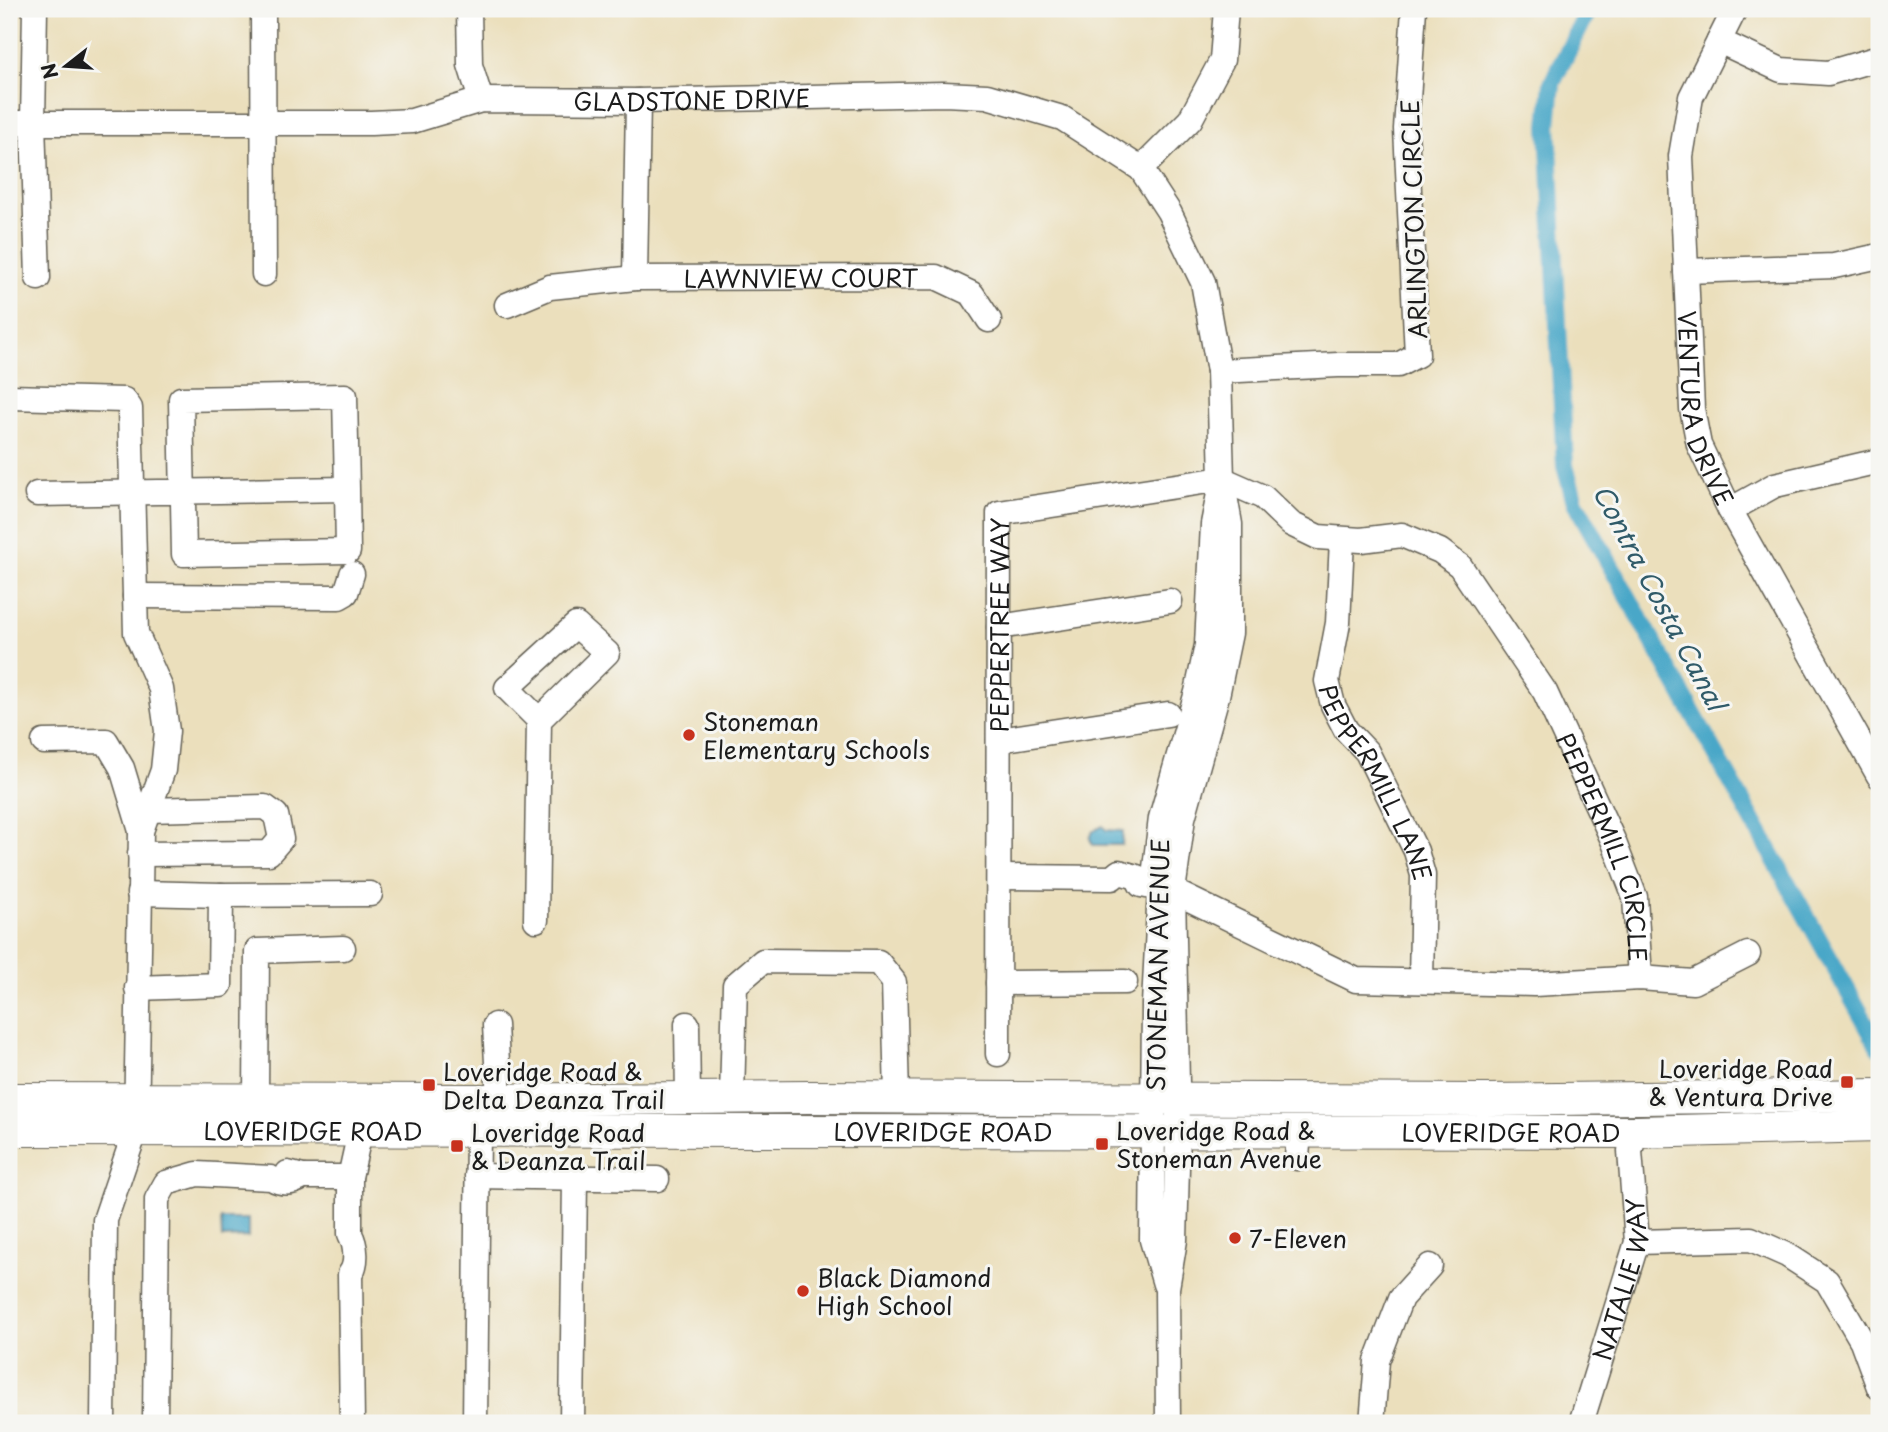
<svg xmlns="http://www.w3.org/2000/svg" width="1888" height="1432" font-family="'Playpen Sans',sans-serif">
<rect width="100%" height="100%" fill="#f6f6f2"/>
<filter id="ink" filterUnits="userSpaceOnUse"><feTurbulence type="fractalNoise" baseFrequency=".0143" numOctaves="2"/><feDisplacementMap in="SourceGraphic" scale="14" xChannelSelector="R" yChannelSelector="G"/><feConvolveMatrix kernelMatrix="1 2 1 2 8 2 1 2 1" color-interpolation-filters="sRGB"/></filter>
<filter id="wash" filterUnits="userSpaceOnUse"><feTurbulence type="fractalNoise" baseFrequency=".00686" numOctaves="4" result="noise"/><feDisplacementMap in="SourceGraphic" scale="28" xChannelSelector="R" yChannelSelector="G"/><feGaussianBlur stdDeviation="1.57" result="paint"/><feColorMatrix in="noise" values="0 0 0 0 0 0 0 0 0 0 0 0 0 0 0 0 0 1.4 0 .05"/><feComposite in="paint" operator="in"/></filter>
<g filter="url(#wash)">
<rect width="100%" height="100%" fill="#ebdfbc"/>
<path fill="#49a7c8" stroke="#326272" stroke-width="2" d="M 1103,826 L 1106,830 L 1123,831 L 1122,845 L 1093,845 L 1090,839 L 1093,831 Z
M 221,1219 L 248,1219 L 248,1237 L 222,1238 Z"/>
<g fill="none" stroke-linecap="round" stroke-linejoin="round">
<path stroke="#49a7c8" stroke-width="18" d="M 1589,9 L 1552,83 L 1548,126 L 1565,466 L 1575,502 L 1879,1047"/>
</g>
</g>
<g filter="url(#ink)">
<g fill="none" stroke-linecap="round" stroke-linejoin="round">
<defs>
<g id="minor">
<path d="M 35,9 L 33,122 L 38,278"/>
<path d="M 263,9 L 264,274"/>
<path d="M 469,9 L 470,65 L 481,100"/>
<path id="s1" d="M 1735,9 L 1691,97 L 1681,156 L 1692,409 L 1699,445 L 1730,510 L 1879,776"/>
<path d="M 1719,41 L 1781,70 L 1828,73 L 1879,58"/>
<path id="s2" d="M 9,123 L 371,123 L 412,121 L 481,100 L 638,101 L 944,94 L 987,96 L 1062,118 L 1141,169 L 1169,212 L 1203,282 L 1219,371 L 1222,479 L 1230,524 L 1230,633 L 1217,696 L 1183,818 L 1173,891 L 1178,1131 L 1175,1240 L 1167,1288 L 1168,1423"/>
<path d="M 1141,169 L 1190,120 L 1222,60 L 1226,9"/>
<path d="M 1686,271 L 1834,266 L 1879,256"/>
<path d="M 635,278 L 638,101"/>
<path id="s3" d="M 507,305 L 550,287 L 635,278 L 936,277 L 972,294 L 989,320"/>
<path d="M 1219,371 L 1338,365 L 1398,365 L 1417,355 L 1406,129 L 1414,9"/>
<path d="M 9,397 L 124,400 L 130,408 L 136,633 L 161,689 L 167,731 L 163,770 L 141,831 L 136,1129 L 105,1220 L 103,1423"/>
<path id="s4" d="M 1222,479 L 1263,497 L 1291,524 L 1318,537 L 1361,540 L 1402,535 L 1440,551 L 1460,566 L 1545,692 L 1613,840 L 1635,897 L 1640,978"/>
<path d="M 37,494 L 347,489 L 345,396 L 181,399 L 184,554 L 348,551 L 347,489"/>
<path d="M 1730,510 L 1775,485 L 1879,461"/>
<path id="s5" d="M 1342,540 L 1338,623 L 1327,681 L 1333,705 L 1346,730 L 1367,752 L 1416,851 L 1423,875 L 1421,981"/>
<path d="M 135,596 L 339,597 L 346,593 L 352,574"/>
<path d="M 999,627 L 1170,601"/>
<path d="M 999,740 L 1168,714"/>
<path d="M 44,742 L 106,741 L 122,768 L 141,831"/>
<path d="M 140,854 L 269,853 L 281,839 L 276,815 L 265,807 L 148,810"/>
<path d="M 999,877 L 1112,878 L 1119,872 L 1137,877 L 1141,885 L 1173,891 L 1356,980 L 1534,984 L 1640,978 L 1693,982 L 1748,954"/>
<path d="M 221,895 L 370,894"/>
<path d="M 536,920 L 539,720 L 607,653 L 576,625 L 507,688 L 539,720"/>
<path d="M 998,983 L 1125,982"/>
<path d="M 137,988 L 220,985 L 221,895 L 139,893"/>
<path d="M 687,1024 L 688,1098"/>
<path d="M 495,1025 L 499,1100"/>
<path id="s6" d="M 998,1054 L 999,513 L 1222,479"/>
<path d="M 732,1097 L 735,985 L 763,961 L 878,962 L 894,982 L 897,1097"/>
<path d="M 256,1099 L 257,951 L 343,948"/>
<path d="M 1297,1158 L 1299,1131"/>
<path d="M 288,1173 L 303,1177 L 350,1177"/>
<path d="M 477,1176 L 657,1179"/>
<path d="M 1637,1242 L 1751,1239 L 1787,1255 L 1827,1281 L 1862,1341 L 1879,1387"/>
<path d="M 1165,1284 L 1152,1240 L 1154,1004 L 1160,889 L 1155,868 L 1161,818 L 1197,692 L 1207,645 L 1213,524 L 1219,494"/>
<path d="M 155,1423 L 157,1199 L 166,1183 L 197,1174 L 271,1178 C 283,1185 292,1184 303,1177"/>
<path d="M 352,1423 L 350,1274 C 358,1264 356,1245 350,1234 L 350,1177 L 360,1132"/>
<path d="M 475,1423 L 478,1131"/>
<path d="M 572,1423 L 575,1178"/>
<path d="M 1372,1423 L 1377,1361 L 1401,1298 L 1430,1266"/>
<path id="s7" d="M 1581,1423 L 1637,1242 L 1630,1151 L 1636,1132"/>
</g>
<g id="major">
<path d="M 9,1099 L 477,1100 L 809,1097 L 1485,1100 L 1879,1095"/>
<path id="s8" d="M 9,1130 L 1636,1132 L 1879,1126"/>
</g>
</defs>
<use href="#minor" stroke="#646054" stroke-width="27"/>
<use href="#major" stroke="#646054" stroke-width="34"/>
<use href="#minor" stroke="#fff" stroke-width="24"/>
<use href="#major" stroke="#fff" stroke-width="32"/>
</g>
</g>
<g fill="#c8321e" stroke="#f6f6f2" stroke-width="2.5">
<circle cx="689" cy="735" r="7"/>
<rect x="1840" y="1075" width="14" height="14" rx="3.5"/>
<rect x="422" y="1078" width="14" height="14" rx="3.5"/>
<rect x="1095" y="1137" width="14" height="14" rx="3.5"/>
<rect x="450" y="1139" width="14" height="14" rx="3.5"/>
<circle cx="1235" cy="1238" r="7"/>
<circle cx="803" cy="1291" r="7"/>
</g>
<g text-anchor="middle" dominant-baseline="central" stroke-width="6" stroke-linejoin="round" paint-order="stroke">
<g font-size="24" fill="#1c1c1c" stroke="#f6f6f2">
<text stroke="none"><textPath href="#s2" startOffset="686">GLADSTONE DRIVE</textPath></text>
<text transform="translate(1413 219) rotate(-92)">ARLINGTON CIRCLE</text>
<text stroke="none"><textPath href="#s3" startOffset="298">LAWNVIEW COURT</textPath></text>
<text stroke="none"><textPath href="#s1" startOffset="413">VENTURA DRIVE</textPath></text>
<text stroke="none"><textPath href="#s6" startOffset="429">PEPPERTREE WAY</textPath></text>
<text stroke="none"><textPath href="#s5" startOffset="256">PEPPERMILL LANE</textPath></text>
<text stroke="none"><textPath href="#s4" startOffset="584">PEPPERMILL CIRCLE</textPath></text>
<text transform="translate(1157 965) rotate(-89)">STONEMAN AVENUE</text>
<text stroke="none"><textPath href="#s8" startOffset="304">LOVERIDGE ROAD</textPath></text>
<text stroke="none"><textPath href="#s8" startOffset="934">LOVERIDGE ROAD</textPath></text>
<text stroke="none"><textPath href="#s8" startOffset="1502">LOVERIDGE ROAD</textPath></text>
<text stroke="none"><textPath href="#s7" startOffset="150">NATALIE WAY</textPath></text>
</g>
<g font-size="24" fill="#1c1c1c" stroke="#f6f6f2" text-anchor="start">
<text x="703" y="721">Stoneman<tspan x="703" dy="28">Elementary Schools</tspan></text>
<text x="1833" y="1068" text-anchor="end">Loveridge Road<tspan x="1833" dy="28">&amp; Ventura Drive</tspan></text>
<text x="443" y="1071">Loveridge Road &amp;<tspan x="443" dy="28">Delta Deanza Trail</tspan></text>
<text x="1116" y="1130">Loveridge Road &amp;<tspan x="1116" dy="28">Stoneman Avenue</tspan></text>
<text x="471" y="1132">Loveridge Road<tspan x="471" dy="28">&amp; Deanza Trail</tspan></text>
<text x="1249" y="1238">7-Eleven</text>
<text x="817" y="1277">Black Diamond<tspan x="817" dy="28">High School</tspan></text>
</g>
<g font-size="26" font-style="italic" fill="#305b69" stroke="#f6f6f2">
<text transform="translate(1660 597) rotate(62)">Contra Costa Canal</text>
</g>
</g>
<rect width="1888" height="1432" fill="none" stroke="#f6f6f2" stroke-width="35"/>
<g transform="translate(66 66) rotate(253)" stroke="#f6f6f2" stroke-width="5" paint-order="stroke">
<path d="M0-5L12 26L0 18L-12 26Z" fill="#1c1c1c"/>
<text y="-10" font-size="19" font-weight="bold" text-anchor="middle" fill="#1c1c1c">N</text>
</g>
</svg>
